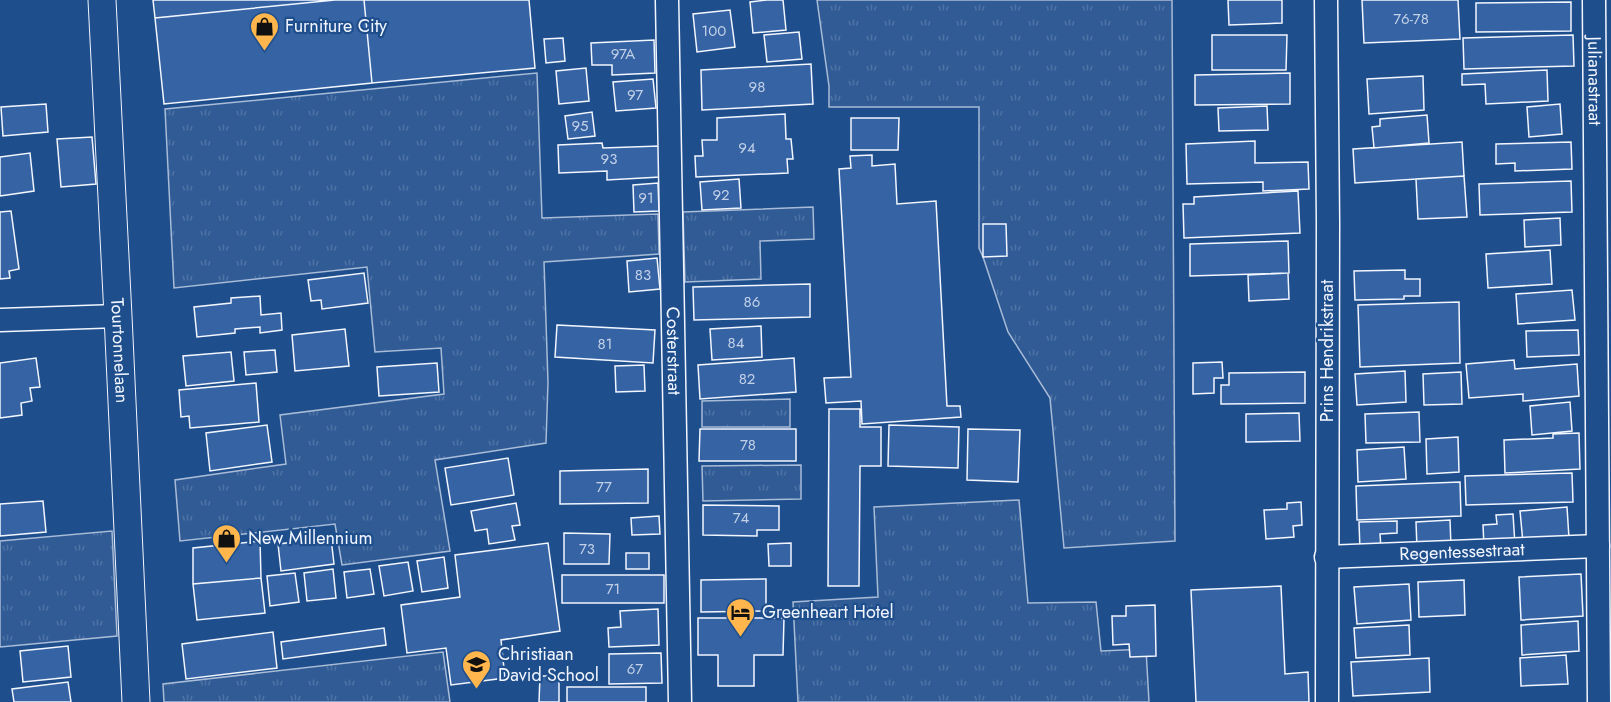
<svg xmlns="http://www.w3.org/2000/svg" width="1611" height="702" font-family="Jost,sans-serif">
<defs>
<pattern id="grass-tufts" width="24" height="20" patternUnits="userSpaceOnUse" patternTransform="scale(1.5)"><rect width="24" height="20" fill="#305b95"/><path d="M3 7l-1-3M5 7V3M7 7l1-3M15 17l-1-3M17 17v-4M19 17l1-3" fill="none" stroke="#4e73a5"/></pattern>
</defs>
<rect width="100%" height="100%" fill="#1f4e8c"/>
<path fill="url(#grass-tufts)" stroke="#a8bbd7" stroke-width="1.5" d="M 817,0 L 1172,0 L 1175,541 L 1064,548 L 1050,398 L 1008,332 L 983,257 L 979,248 L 979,107 L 829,107 L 829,86 Z
M 537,73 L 542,218 L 658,214 L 659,254 L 544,262 L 548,382 L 546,443 L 435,460 L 450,551 L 342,565 L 335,524 L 180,541 L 175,480 L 286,464 L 280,415 L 444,394 L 441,348 L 375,352 L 367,267 L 174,288 L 165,109 Z
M 813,207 L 814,239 L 760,241 L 761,279 L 685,282 L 683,212 Z
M 790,399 L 790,427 L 702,427 L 702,401 Z
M 801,465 L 801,499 L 703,501 L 702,466 Z
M 1019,500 L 1028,603 L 1096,602 L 1101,651 L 1146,649 L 1149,702 L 798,702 L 793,602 L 878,597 L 874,507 Z
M 112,531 L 117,636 L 0,647 L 0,541 Z
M 443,652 L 450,702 L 164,702 L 163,684 Z"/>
<path fill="#3563a3" stroke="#f2f6ff" stroke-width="1.5" d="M 153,0 L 335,0 L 155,18 Z
M 335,0 L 364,0 L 372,83 L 164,104 L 155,18 Z
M 364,0 L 529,0 L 535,68 L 372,83 Z
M 767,0 L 783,0 L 786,30 L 753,33 L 750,2 Z
M 1228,0 L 1282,0 L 1282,23 L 1229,25 Z
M 1362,0 L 1458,0 L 1460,39 L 1364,43 Z
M 1571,2 L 1571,31 L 1476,32 L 1476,3 Z
M 730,10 L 735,47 L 697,52 L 693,14 Z
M 799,32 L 802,59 L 767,62 L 764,35 Z
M 1212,35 L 1287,35 L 1286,70 L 1212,70 Z
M 1573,35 L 1574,66 L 1464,69 L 1463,38 Z
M 563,38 L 565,61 L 546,63 L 544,39 Z
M 654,40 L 655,73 L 612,75 L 612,65 L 592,65 L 591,43 Z
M 811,64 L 813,104 L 702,110 L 701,70 Z
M 586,68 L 589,101 L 559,104 L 556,71 Z
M 1547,70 L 1548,101 L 1486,104 L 1485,84 L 1462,85 L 1462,74 Z
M 1290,73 L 1290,104 L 1195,105 L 1195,75 Z
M 1423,76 L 1424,110 L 1369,114 L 1367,79 Z
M 653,79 L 656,108 L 616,111 L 613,82 Z
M 46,104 L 48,132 L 3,136 L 1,107 Z
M 1560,104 L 1562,134 L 1529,137 L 1527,107 Z
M 1267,106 L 1268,130 L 1219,131 L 1218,108 Z
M 592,112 L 595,136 L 568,139 L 565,116 Z
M 785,114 L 786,139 L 791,139 L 793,159 L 787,159 L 788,173 L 696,177 L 695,156 L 703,156 L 702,140 L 717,140 L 717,118 Z
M 1427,115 L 1429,143 L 1374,148 L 1372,127 L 1380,126 L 1380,119 Z
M 851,118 L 899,118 L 898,150 L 851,150 Z
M 92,137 L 96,184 L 61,187 L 57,139 Z
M 1255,141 L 1255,163 L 1308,162 L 1309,189 L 1263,191 L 1263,182 L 1187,184 L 1186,144 Z
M 1462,142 L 1464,176 L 1355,183 L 1353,149 Z
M 1571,142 L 1572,169 L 1515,171 L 1515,163 L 1496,164 L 1496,144 Z
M 602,143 L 603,148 L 659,146 L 660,177 L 607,180 L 607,171 L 559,173 L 558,145 Z
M 30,153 L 34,191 L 0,196 L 0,157 Z
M 872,155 L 872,166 L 895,164 L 897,204 L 936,201 L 947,406 L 960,406 L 961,417 L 862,424 L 861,401 L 826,403 L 824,378 L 851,377 L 839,169 L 851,168 L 850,156 Z
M 1464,176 L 1467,217 L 1418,219 L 1416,179 Z
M 739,179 L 741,208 L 702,210 L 700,182 Z
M 1571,181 L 1572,212 L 1480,215 L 1479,184 Z
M 658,183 L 659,211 L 634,212 L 633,185 Z
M 1298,191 L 1300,233 L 1184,238 L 1183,204 L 1194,204 L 1194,197 Z
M 11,211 L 19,269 L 9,271 L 10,278 L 0,279 L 0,212 Z
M 1560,218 L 1561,245 L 1525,247 L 1524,220 Z
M 983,224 L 1006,224 L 1007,256 L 983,257 Z
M 1288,241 L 1289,273 L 1190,276 L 1190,244 Z
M 1550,250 L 1552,284 L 1488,288 L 1486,254 Z
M 657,258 L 660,289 L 629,292 L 627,261 Z
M 1405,270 L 1405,279 L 1420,279 L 1420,296 L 1404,296 L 1404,299 L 1355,300 L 1354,271 Z
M 364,273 L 368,303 L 322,309 L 321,300 L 311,301 L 308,280 Z
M 1288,273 L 1289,299 L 1249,301 L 1248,275 Z
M 810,284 L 810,317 L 694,320 L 693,287 Z
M 1572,290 L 1575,320 L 1518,324 L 1516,294 Z
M 260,296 L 261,315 L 281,313 L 282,330 L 260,333 L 260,327 L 235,329 L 235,333 L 197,337 L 194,307 L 231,303 L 231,298 Z
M 1459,302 L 1460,363 L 1360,367 L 1358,305 Z
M 557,325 L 655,330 L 653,363 L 555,357 Z
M 761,326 L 762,357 L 712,360 L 710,329 Z
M 345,329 L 349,366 L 295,371 L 292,335 Z
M 1578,330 L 1579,355 L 1527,357 L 1526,331 Z
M 275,350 L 277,372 L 246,375 L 244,352 Z
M 231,352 L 234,381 L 186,386 L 183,356 Z
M 36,358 L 40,387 L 30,388 L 32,401 L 21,403 L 22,415 L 0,418 L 0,363 Z
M 794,358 L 796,392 L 700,399 L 698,365 Z
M 1514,360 L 1515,369 L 1577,364 L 1579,396 L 1523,401 L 1523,394 L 1469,398 L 1466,364 Z
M 1222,362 L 1223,378 L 1214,378 L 1214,393 L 1193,394 L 1193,363 Z
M 437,363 L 439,392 L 379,396 L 377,367 Z
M 644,365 L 645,391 L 616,392 L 615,366 Z
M 1405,371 L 1406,402 L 1357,405 L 1355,374 Z
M 1305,372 L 1305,403 L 1221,404 L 1221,385 L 1229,385 L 1229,373 Z
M 1461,372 L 1462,404 L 1424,405 L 1423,374 Z
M 256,383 L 259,422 L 190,428 L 189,416 L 181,417 L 179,390 Z
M 1570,402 L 1572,431 L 1532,435 L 1530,406 Z
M 829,409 L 860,409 L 860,427 L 881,427 L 881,466 L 860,466 L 859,586 L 828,586 Z
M 1419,412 L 1420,442 L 1366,443 L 1365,414 Z
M 1299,413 L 1300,441 L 1246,442 L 1246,414 Z
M 267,425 L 272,462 L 210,471 L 206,433 Z
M 889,425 L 959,427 L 958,468 L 888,466 Z
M 700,429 L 796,429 L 796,461 L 699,461 Z
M 968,429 L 1020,430 L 1018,482 L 967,480 Z
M 1579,433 L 1580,469 L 1505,473 L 1504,440 L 1553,438 L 1553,434 Z
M 1458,437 L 1459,472 L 1427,474 L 1426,439 Z
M 1404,447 L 1406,479 L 1358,482 L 1357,450 Z
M 508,458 L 514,495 L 451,505 L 445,468 Z
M 648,469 L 648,503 L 560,504 L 560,471 Z
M 1572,473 L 1573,502 L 1466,505 L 1465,476 Z
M 1460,482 L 1461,516 L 1357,520 L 1356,486 Z
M 43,501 L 46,532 L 0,536 L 0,504 Z
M 1301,502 L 1302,525 L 1293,526 L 1294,537 L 1266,539 L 1264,510 L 1287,509 L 1287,503 Z
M 516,503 L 520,525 L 512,526 L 515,540 L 489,544 L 487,529 L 475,531 L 471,511 Z
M 703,505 L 779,506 L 779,530 L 757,530 L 757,536 L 703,535 Z
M 1567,507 L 1569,538 L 1523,543 L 1520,511 Z
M 1513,514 L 1515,545 L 1484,547 L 1483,525 L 1497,524 L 1496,515 Z
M 659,516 L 660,534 L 632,535 L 631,518 Z
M 1450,520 L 1451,547 L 1417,548 L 1416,522 Z
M 1397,521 L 1397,533 L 1380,534 L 1381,549 L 1360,550 L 1359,522 Z
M 564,533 L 610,534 L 609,564 L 564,564 Z
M 331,538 L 334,564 L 281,571 L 278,544 Z
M 260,541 L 261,578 L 193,584 L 193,548 Z
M 548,543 L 560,631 L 501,640 L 505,678 L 451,685 L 446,648 L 407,653 L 401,605 L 460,597 L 455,555 Z
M 791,543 L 791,566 L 769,566 L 768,544 Z
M 626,553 L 649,553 L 649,569 L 626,569 Z
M 444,557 L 448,588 L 422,592 L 417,561 Z
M 408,562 L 413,591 L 384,596 L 379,566 Z
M 333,569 L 336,598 L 307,601 L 304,573 Z
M 370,569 L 374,594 L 347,598 L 344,572 Z
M 295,573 L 299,602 L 270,606 L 267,576 Z
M 1581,574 L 1583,616 L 1521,620 L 1519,577 Z
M 562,575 L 664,575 L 664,603 L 562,603 Z
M 261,578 L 265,613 L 197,620 L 193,584 Z
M 766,579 L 766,611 L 701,612 L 701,580 Z
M 1464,580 L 1465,615 L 1419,617 L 1418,582 Z
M 1409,584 L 1411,620 L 1357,624 L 1354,587 Z
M 1281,586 L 1285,674 L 1308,672 L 1309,702 L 1196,702 L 1191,590 Z
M 1155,605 L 1156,656 L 1130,657 L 1129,644 L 1113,645 L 1112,616 L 1126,616 L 1126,606 Z
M 658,609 L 659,645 L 609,647 L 608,628 L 621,627 L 620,611 Z
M 698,618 L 784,618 L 783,655 L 754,655 L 754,686 L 718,686 L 718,655 L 698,655 Z
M 1578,621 L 1579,651 L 1522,655 L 1521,625 Z
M 1409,625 L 1410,655 L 1356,658 L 1354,628 Z
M 384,628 L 386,645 L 283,659 L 281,642 Z
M 273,632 L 277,668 L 186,679 L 182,644 Z
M 68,646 L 71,677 L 23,682 L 20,651 Z
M 661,653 L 662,683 L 609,684 L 609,654 Z
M 1566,655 L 1568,684 L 1521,686 L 1520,658 Z
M 1429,658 L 1430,692 L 1353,696 L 1351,662 Z
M 540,676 L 559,676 L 559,702 L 539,702 Z
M 68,682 L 71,702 L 14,702 L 12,689 Z
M 567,687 L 646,687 L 646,702 L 567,702 Z"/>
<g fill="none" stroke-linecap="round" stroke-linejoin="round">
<defs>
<g id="minor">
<path id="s1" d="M 667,0 L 680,702"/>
<path d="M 1326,0 L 1328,223 L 1327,702"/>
<path id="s2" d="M 1594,0 L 1599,702"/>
<path d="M 0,320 L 118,316"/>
<path id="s3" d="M 1326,557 L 1598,546"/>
</g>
<g id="tertiary">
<path id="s4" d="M 102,0 L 118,316 L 136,702"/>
</g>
</defs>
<use href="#minor" stroke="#f2f6ff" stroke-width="25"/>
<use href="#tertiary" stroke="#f2f6ff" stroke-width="29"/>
<use href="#minor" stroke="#1f4e8c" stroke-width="22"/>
<use href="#tertiary" stroke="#1f4e8c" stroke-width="27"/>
</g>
<defs>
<symbol id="shop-pin" viewBox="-11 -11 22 30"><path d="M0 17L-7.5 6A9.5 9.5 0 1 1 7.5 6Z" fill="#ffb74d" stroke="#1f4e8c"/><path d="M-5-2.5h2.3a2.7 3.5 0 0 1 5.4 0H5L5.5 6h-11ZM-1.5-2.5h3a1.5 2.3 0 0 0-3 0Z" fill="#111"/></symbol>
<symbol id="hotel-pin" viewBox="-11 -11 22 30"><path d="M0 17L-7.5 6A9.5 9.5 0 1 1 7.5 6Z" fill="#ffb74d" stroke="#1f4e8c"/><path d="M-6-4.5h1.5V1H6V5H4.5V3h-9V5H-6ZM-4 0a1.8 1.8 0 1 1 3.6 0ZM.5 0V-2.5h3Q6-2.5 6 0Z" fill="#111"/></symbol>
<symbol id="school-pin" viewBox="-11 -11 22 30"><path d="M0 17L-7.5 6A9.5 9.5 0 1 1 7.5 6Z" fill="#ffb74d" stroke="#1f4e8c"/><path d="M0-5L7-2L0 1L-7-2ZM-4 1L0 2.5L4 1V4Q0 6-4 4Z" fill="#111"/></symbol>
</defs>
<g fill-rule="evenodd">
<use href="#shop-pin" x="248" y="10" width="33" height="45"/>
<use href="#shop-pin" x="210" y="522" width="33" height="45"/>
<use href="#hotel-pin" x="724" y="596" width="33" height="45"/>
<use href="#school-pin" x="460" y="648" width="33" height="45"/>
</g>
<g text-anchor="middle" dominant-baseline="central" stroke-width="4.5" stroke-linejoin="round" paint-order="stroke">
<g font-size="15" fill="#c3d1e8">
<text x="1411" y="19">76-78</text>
<text x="714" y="31">100</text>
<text x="623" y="54">97A</text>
<text x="757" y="87">98</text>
<text x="635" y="95">97</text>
<text x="580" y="126">95</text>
<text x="747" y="148">94</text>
<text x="609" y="159">93</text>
<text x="721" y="195">92</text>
<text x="646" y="198">91</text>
<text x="643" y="275">83</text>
<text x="752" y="302">86</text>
<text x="736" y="343">84</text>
<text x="605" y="344">81</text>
<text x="747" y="379">82</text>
<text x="748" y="445">78</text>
<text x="604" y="487">77</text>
<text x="741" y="518">74</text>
<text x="587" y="549">73</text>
<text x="613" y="589">71</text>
<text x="635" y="669">67</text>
</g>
<g font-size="18" fill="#f2f6ff" stroke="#1f4e8c" text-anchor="start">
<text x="285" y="26">Furniture City</text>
<text x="248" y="538">New Millennium</text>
<text x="762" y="612">Greenheart Hotel</text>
<text x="498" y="654">Christiaan<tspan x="498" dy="21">David School</tspan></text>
</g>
<g font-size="18" fill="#f2f6ff" stroke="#1f4e8c">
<text stroke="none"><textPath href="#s2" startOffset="81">Julianastraat</textPath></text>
<text stroke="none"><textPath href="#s4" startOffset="351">Tourtonnelaan</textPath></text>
<text stroke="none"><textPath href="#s1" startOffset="351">Costerstraat</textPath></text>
<text transform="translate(1327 351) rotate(-90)">Prins Hendrikstraat</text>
<text stroke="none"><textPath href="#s3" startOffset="136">Regentessestraat</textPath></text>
</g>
</g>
</svg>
